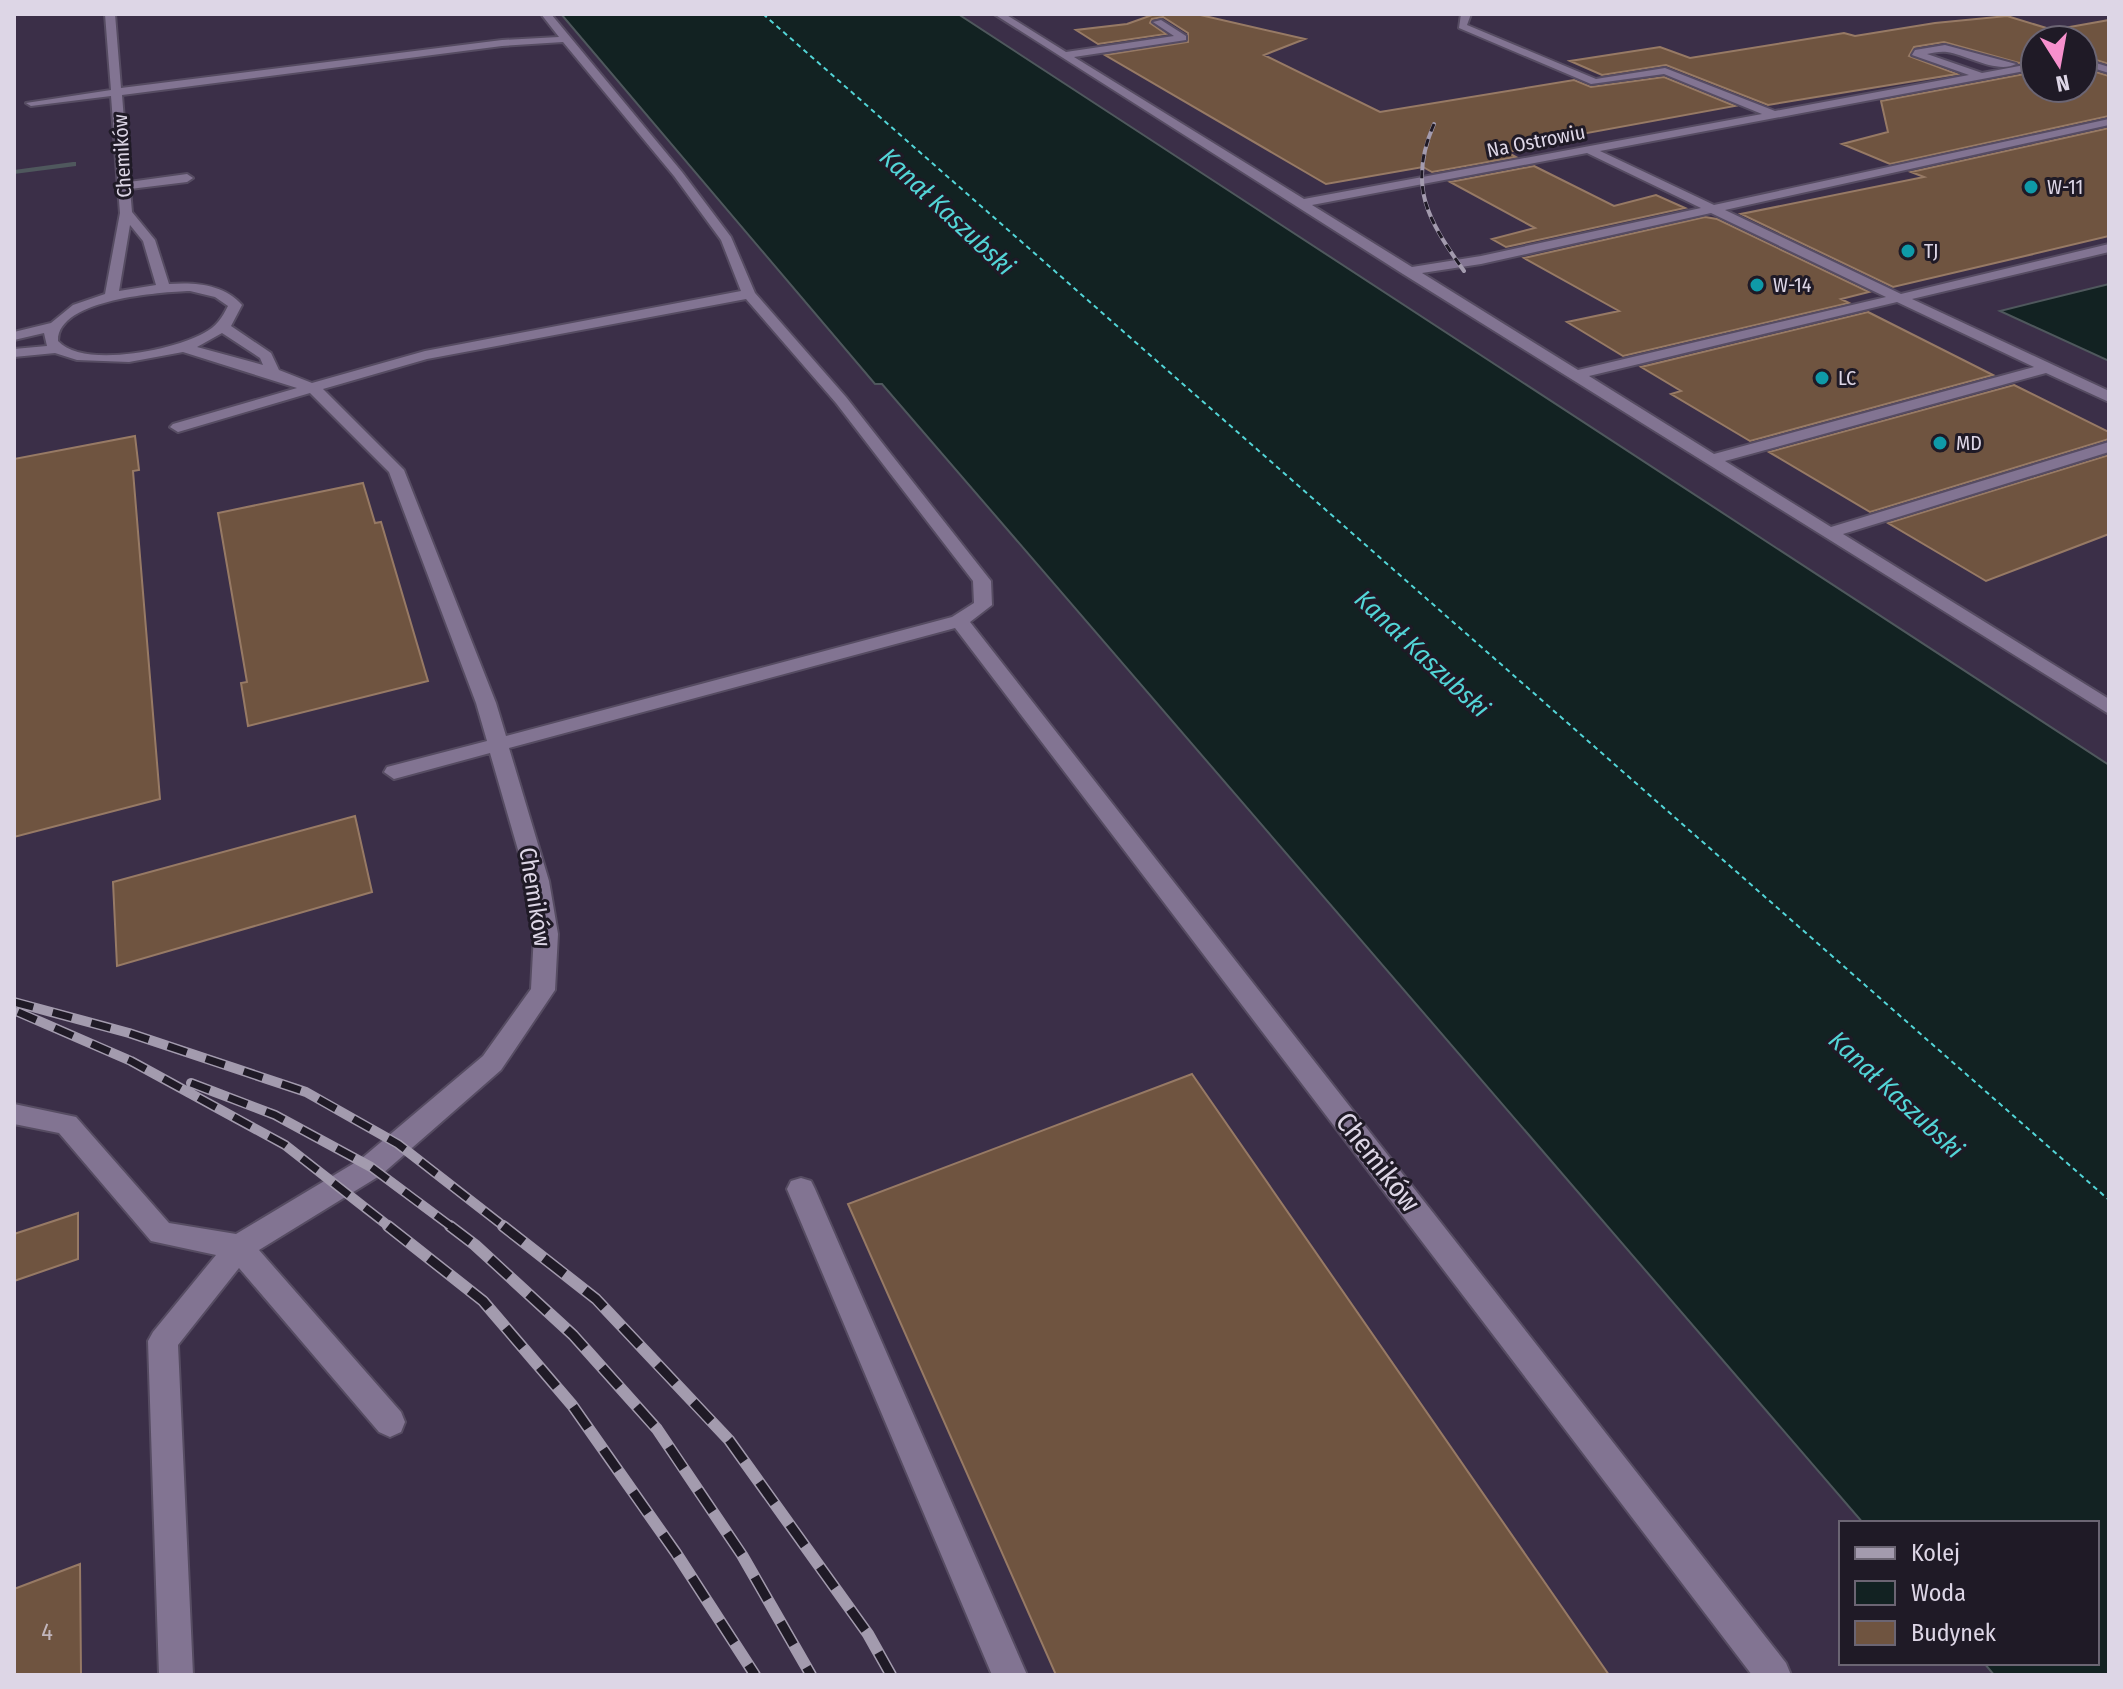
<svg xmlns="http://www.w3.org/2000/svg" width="2123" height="1689" font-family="'Fira Sans Condensed',sans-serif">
<rect width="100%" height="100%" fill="#3b2f48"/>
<path fill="#122222" stroke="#4f585d" stroke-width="2" d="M 561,14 L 958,14 L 2109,765 L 2109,1675 L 1994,1675 L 1984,1663 L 2097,1663 L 2097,1523 L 1863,1523 L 882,384 L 875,384 Z
M 2109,284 L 2109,361 L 2000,311 Z"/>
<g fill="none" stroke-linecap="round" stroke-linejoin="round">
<path fill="#4f585d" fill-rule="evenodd" d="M 73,162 L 76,162 L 76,166 L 14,174 L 14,170 Z"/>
<path stroke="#53d5d7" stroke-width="2" stroke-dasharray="5 4" stroke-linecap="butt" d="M 763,14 L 2109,1200"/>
</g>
<path fill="#6f5440" stroke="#977a65" stroke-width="2" d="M 1155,14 L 1196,14 L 1305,39 L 1264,55 L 1380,112 L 1574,80 L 1591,87 L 1664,77 L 1735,106 L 1554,139 L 1554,144 L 1507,152 L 1516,157 L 1432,172 L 1423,167 L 1326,184 L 1105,55 L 1188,42 L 1188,33 L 1163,17 L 1152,19 L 1150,23 L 1166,34 L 1098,44 L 1076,30 L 1127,24 Z
M 2007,16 L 2053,30 L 2109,20 L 2109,64 L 2083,56 L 2083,40 L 2035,40 L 2035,60 L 2019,63 L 1944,42 L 1914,47 L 1909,56 L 1957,74 L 1768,105 L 1666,65 L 1602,75 L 1570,61 L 1660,47 L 1690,58 L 1844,33 L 1855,36 L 1935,23 Z
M 2083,68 L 2109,76 L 2109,116 L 1890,164 L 1842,144 L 1888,132 L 1881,101 L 2035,72 L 2035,88 L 2083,88 Z
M 2109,128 L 2109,236 L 2025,256 L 1893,287 L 1741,214 L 1924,177 L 1911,172 Z
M 1534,166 L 1614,206 L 1656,195 L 1685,208 L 1506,247 L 1492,239 L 1535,228 L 1450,182 Z
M 1705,217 L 1717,219 L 1869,292 L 1841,299 L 1849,303 L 1623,356 L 1567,322 L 1619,311 L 1524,258 Z
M 1868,312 L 1993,375 L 1750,441 L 1671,394 L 1681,391 L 1641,367 Z
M 2014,385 L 2109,432 L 2109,439 L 1870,512 L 1769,452 Z
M 135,436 L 139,470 L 133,471 L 160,799 L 14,837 L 14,459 Z
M 2109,455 L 2109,534 L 1986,581 L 1888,523 Z
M 363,483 L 375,523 L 381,522 L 428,681 L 248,726 L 241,683 L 247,682 L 218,513 Z
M 355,816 L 372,892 L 117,966 L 113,882 Z
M 1192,1074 L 1609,1675 L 1056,1675 L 848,1204 Z
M 78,1213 L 78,1259 L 14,1281 L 14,1234 Z
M 80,1564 L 81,1675 L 14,1675 L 14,1589 Z"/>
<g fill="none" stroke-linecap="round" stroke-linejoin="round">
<defs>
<path id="lane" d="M 105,14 L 115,14 L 121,88 L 502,40 L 559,37 L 541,14 L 551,14 L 682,172 L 731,237 L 755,293 L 846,397 L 991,581 L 992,605 L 970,622 L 1786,1663 L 1791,1675 L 1752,1675 L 955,628 L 509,748 L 549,881 L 558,934 L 555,990 L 501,1070 L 381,1175 L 259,1250 L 401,1412 L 405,1422 L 401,1432 L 390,1437 L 379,1432 L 239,1268 L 178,1345 L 193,1675 L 159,1675 L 148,1341 L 153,1332 L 216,1255 L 151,1241 L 59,1133 L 14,1124 L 14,1104 L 76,1117 L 169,1223 L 236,1234 L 361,1159 L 483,1056 L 531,989 L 534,934 L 527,881 L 490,753 L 394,779 L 384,772 L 387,767 L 487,741 L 476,703 L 389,472 L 310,393 L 178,432 L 170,427 L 173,424 L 297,388 L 183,352 L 129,362 L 77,360 L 55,353 L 14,357 L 14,349 L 47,346 L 44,333 L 14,340 L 14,332 L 51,323 L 73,305 L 105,294 L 120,213 L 111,96 L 31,106 L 26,103 L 111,90 ZM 563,42 L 674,176 L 721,240 L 741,291 L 425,351 L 312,383 L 279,370 L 271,353 L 231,326 L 242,305 C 224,284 195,282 169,284 L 155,240 L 132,212 L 130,189 L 187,182 L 193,178 L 187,174 L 129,182 L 122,95 L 502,46 ZM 130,225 L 143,241 L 156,285 L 119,291 ZM 190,291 L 215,297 L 228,306 C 222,318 216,327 204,333 C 174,350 83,369 58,341 C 57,299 161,292 190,291 ZM 746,299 L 836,403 L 973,581 L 974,603 L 952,617 L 506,736 L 496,703 L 404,470 L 323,389 L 427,359 ZM 222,333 L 260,358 L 263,365 L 197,347 Z
M 994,14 L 1005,14 L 1066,52 L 1174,36 L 1153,22 L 1161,20 L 1186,36 L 1186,40 L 1074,57 L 1304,199 L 1762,114 L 1664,74 L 1591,84 L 1459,28 L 1461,14 L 1471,14 L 1467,25 L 1596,79 L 1665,68 L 1775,111 L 1969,75 L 1912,55 L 1915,50 L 1945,45 L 2016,64 C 1997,74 1967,55 1947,52 C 1940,51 1933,53 1927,54 L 1982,73 L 2035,63 L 2035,69 L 1600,151 L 1714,205 L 2109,119 L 2109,125 L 1725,210 L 1901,294 L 2109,244 L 2109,252 L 1912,299 L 2109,391 L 2109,402 L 2046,373 L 1725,461 L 1831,527 L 2109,442 L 2109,452 L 1843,534 L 2109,699 L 2109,714 L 1403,274 ZM 1587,153 L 1701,208 L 1481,256 L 1412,267 L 1312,205 ZM 1711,213 L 1886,297 L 1578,370 L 1422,273 L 1481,264 ZM 1897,302 L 2034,367 L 1714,454 L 1589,376 Z
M 2083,59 L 2109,67 L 2109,73 L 2083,65 Z
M 801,1178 L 811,1181 L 815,1189 L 1027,1675 L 992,1675 L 787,1189 L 791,1181 Z"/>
</defs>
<use href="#lane" stroke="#564c62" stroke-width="4"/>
<use href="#lane" fill="#827492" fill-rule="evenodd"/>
<defs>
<path id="rail-far2" d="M 1434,124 C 1407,186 1428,220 1464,271"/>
<path id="rail-far1" d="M 14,1002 L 129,1033 L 306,1092 L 398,1144 L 506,1228
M 18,1012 L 131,1061 L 285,1145 L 391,1228
M 191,1083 L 275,1115 L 371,1167 L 453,1228"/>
<path id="rail" d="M 388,1226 L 483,1301 L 572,1405 L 676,1553 L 755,1675
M 450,1226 L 475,1245 L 573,1335 L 657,1429 L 742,1555 L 811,1675
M 503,1226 L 596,1299 L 729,1440 L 868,1634 L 891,1675"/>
</defs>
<use href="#rail-far2" stroke="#a39bae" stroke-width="4"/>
<use href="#rail-far1" stroke="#a39bae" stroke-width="10"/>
<use href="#rail" stroke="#a39bae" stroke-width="12"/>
<use href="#rail-far2" stroke="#1f1a26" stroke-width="3" stroke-dasharray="8" stroke-linecap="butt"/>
<use href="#rail-far1" stroke="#1f1a26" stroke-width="7" stroke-dasharray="20" stroke-linecap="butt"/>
<use href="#rail" stroke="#1f1a26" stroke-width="9" stroke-dasharray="26" stroke-linecap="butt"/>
</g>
<g fill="#0f9aa8" stroke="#1f1a26" stroke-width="3">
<circle cx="2031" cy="187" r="8"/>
<circle cx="1908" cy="251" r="8"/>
<circle cx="1757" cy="285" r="8"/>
<circle cx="1822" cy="378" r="8"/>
<circle cx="1940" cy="443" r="8"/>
</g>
<g text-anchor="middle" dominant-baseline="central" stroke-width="6" stroke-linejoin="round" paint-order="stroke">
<g font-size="20" fill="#ddd6e6" stroke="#1f1a26">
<text transform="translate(1536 141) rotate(-11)">Na Ostrowiu</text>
<text transform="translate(122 156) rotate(-93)">Chemików</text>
</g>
<g font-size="20" fill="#ddd6e6" stroke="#1f1a26" text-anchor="start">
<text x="2047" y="187">W-11</text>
<text x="1924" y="251">TJ</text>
<text x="1773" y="285">W-14</text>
<text x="1838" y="378">LC</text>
<text x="1956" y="443">MD</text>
</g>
<g font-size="24" fill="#ddd6e6" stroke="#1f1a26">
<text transform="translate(535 897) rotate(81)">Chemików</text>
</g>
<g font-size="24" fill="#c2b6bc">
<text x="47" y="1632">4</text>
</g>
<g font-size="26" font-style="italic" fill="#53d5d7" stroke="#1f1a26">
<text transform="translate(947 212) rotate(43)">Kanał Kaszubski</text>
<text transform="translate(1422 654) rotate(43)">Kanał Kaszubski</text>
<text transform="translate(1896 1095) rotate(43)">Kanał Kaszubski</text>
</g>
<g font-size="28" fill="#ddd6e6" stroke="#1f1a26">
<text transform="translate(1378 1162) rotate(52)">Chemików</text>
</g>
</g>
<rect width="2123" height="1689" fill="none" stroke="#ddd6e6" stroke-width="32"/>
<rect x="1839" y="1521" width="260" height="144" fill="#1f1a26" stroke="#6b6573" stroke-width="2"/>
<rect x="1855" y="1547" width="40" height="12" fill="#a39bae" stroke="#6b6573" stroke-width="2"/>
<text x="1911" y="1561" font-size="24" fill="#ddd6e6">Kolej</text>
<rect x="1855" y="1581" width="40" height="24" fill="#122222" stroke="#6b6573" stroke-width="2"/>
<text x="1911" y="1601" font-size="24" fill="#ddd6e6">Woda</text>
<rect x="1855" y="1621" width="40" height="24" fill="#6f5440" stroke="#6b6573" stroke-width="2"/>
<text x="1911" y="1641" font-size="24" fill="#ddd6e6">Budynek</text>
<g transform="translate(2059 64) rotate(169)"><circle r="38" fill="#1f1a26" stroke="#6b6573" stroke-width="2"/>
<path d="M0-6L14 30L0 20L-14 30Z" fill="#f790cd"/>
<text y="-12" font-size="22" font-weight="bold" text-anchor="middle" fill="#ddd6e6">N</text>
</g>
</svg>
